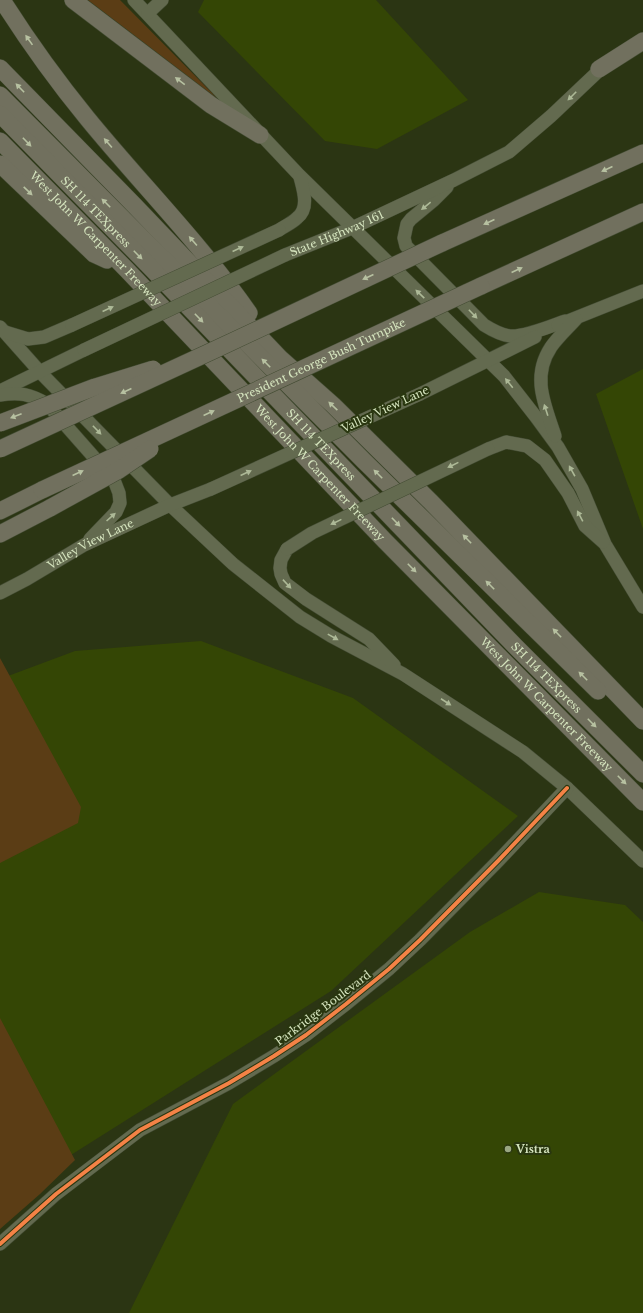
<svg xmlns="http://www.w3.org/2000/svg" width="643" height="1313" font-family="'Libre Baskerville',serif">
<rect width="100%" height="100%" fill="#2b3513"/>
<path fill="#344605" d="M 204,0 L 376,0 L 468,100 L 377,149 L 325,141 L 198,12 Z
M 643,369 L 643,529 L 596,394 Z
M 201,641 L 353,698 L 518,816 L 331,991 L 63,1160 L 0,1039 L 0,679 L 75,651 Z
M 539,892 L 625,905 L 643,922 L 643,1313 L 129,1313 L 233,1104 L 470,932 Z"/>
<path fill="#5b3d15" d="M 88,0 L 120,0 L 218,99 Z
M 0,658 L 81,807 L 78,823 L 0,863 Z
M 0,1018 L 75,1160 L 40,1194 L 0,1229 Z"/>
<g fill="none" stroke-linecap="round" stroke-linejoin="round">
<defs>
<g id="secondary">
<path d="M 134,0 L 299,175 L 504,376 L 536,417 L 558,447 L 582,489 L 605,544 L 643,607"/>
<path d="M 148,13 L 162,0"/>
<path d="M 447,187 L 434,200 L 411,219 L 407,224 L 404,238 L 406,246 L 484,325 C 492,330 501,335 510,336 C 525,337 551,326 565,321"/>
<path d="M 279,230 C 285,226 292,223 297,218 C 310,208 303,189 300,177"/>
<path id="s1" d="M 285,255 L 352,228 L 454,180 L 509,152 L 551,116 L 607,63"/>
<path d="M 558,325 L 643,291"/>
<path d="M 0,327 L 40,372 L 170,505 L 233,564 L 300,617 L 331,636 L 403,674 L 523,752 L 567,788 L 643,861"/>
<path d="M 5,332 L 28,339 L 44,337 L 72,325"/>
<path d="M 0,391 L 84,350"/>
<path d="M 420,394 L 535,337"/>
<path d="M 0,395 C 20,392 30,394 47,404 L 114,480 L 119,493 L 120,503 L 116,512 L 90,539"/>
<path d="M 555,436 C 545,405 531,377 551,347 C 558,337 568,328 576,319"/>
<path d="M 488,449 L 506,442 L 527,446 L 545,460 L 568,493 L 585,526 L 603,542"/>
<path d="M 287,549 L 281,560 L 280,568 L 281,574 L 285,583 L 306,599 L 369,639 L 394,665"/>
<path id="s2" d="M 0,593 L 27,579 L 84,545 L 170,505 L 211,489"/>
<path d="M 0,1244 L 56,1194 L 140,1130 L 229,1083 L 274,1056 L 306,1035 L 346,1004 L 389,969 L 420,940 L 498,861 L 567,788"/>
</g>
<g id="highway">
<path d="M 2,0 C 28,41 56,80 87,118 C 140,183 201,244 249,313"/>
<path d="M 73,0 L 211,105 L 260,135"/>
<path d="M 0,68 L 135,206 L 280,358 L 333,405 L 431,502 L 643,721"/>
<path d="M 599,69 L 643,41"/>
<path d="M 0,95 L 364,461 L 598,691"/>
<path id="s3" d="M 0,114 L 152,269 L 515,646 L 643,774"/>
<path id="s4" d="M 0,141 L 126,269 L 385,541 L 643,802"/>
<path d="M 0,164 L 94,254 L 107,260"/>
<path d="M 442,243 L 643,153"/>
<path d="M 481,286 L 643,212"/>
<path d="M 0,511 L 42,490"/>
<path d="M 0,534 L 50,508"/>
</g>
</defs>
<use href="#secondary" stroke="#434c33" stroke-width="14"/>
<use href="#highway" stroke="#434c33" stroke-width="18"/>
<use href="#secondary" stroke="#636a4f" stroke-width="13"/>
<use href="#highway" stroke="#71705e" stroke-width="17"/>
<defs>
<path id="secondary-bridge" d="M 72,325 L 279,230
M 84,350 L 285,255
M 211,489 L 420,394
M 287,549 L 312,533 L 488,449"/>
<g id="highway-bridge">
<path d="M 0,423 L 95,387 L 153,369"/>
<path d="M 0,449 L 212,351 L 442,243"/>
<path id="s5" d="M 42,490 L 481,286"/>
<path d="M 50,508 L 119,470 L 150,449"/>
</g>
</defs>
<use href="#secondary-bridge" stroke="#434c33" stroke-width="14" stroke-linecap="butt"/>
<use href="#highway-bridge" stroke="#434c33" stroke-width="18" stroke-linecap="butt"/>
<use href="#secondary-bridge" stroke="#636a4f" stroke-width="13"/>
<use href="#highway-bridge" stroke="#71705e" stroke-width="17"/>
<defs>
<path id="cycleway" d="M 0,1244 L 56,1194 L 140,1130 L 229,1083 L 274,1056 L 306,1035 L 346,1004 L 389,969 L 420,940 L 498,861 L 567,788"/>
</defs>
<use href="#cycleway" stroke="#29360f" stroke-width="6"/>
<use href="#cycleway" stroke="#f48246" stroke-width="4"/>
</g>
<defs><path id="oneway-solid" d="M-6-.8H1V-3.2L6.5 0L1 3.2V.8H-6Z"/></defs>
<g fill="#b7c1a1">
<use href="#oneway-solid" transform="translate(29 40) rotate(-125)"/>
<use href="#oneway-solid" transform="translate(180 81) rotate(-143)"/>
<use href="#oneway-solid" transform="translate(20 88) rotate(-134)"/>
<use href="#oneway-solid" transform="translate(27 142) rotate(46)"/>
<use href="#oneway-solid" transform="translate(108 143) rotate(-131)"/>
<use href="#oneway-solid" transform="translate(607 169) rotate(156)"/>
<use href="#oneway-solid" transform="translate(28 191) rotate(44)"/>
<use href="#oneway-solid" transform="translate(106 203) rotate(-135)"/>
<use href="#oneway-solid" transform="translate(489 222) rotate(156)"/>
<use href="#oneway-solid" transform="translate(193 241) rotate(-131)"/>
<use href="#oneway-solid" transform="translate(138 255) rotate(45)"/>
<use href="#oneway-solid" transform="translate(517 270) rotate(-25)"/>
<use href="#oneway-solid" transform="translate(368 277) rotate(155)"/>
<use href="#oneway-solid" transform="translate(199 318) rotate(46)"/>
<use href="#oneway-solid" transform="translate(266 363) rotate(-135)"/>
<use href="#oneway-solid" transform="translate(126 391) rotate(155)"/>
<use href="#oneway-solid" transform="translate(333 406) rotate(-137)"/>
<use href="#oneway-solid" transform="translate(209 413) rotate(-25)"/>
<use href="#oneway-solid" transform="translate(16 416) rotate(159)"/>
<use href="#oneway-solid" transform="translate(78 473) rotate(-25)"/>
<use href="#oneway-solid" transform="translate(378 474) rotate(-135)"/>
<use href="#oneway-solid" transform="translate(396 522) rotate(46)"/>
<use href="#oneway-solid" transform="translate(467 539) rotate(-134)"/>
<use href="#oneway-solid" transform="translate(412 568) rotate(45)"/>
<use href="#oneway-solid" transform="translate(490 585) rotate(-135)"/>
<use href="#oneway-solid" transform="translate(557 633) rotate(-134)"/>
<use href="#oneway-solid" transform="translate(583 676) rotate(-135)"/>
<use href="#oneway-solid" transform="translate(592 723) rotate(45)"/>
<use href="#oneway-solid" transform="translate(622 780) rotate(45)"/>
</g>
<g fill="#adb997">
<use href="#oneway-solid" transform="translate(572 96) rotate(135)"/>
<use href="#oneway-solid" transform="translate(426 206) rotate(141)"/>
<use href="#oneway-solid" transform="translate(238 249) rotate(-25)"/>
<use href="#oneway-solid" transform="translate(420 294) rotate(-136)"/>
<use href="#oneway-solid" transform="translate(108 309) rotate(-25)"/>
<use href="#oneway-solid" transform="translate(473 314) rotate(46)"/>
<use href="#oneway-solid" transform="translate(509 383) rotate(-129)"/>
<use href="#oneway-solid" transform="translate(546 410) rotate(-108)"/>
<use href="#oneway-solid" transform="translate(97 430) rotate(46)"/>
<use href="#oneway-solid" transform="translate(453 465) rotate(154)"/>
<use href="#oneway-solid" transform="translate(572 471) rotate(-119)"/>
<use href="#oneway-solid" transform="translate(246 473) rotate(-25)"/>
<use href="#oneway-solid" transform="translate(580 516) rotate(-118)"/>
<use href="#oneway-solid" transform="translate(111 517) rotate(-42)"/>
<use href="#oneway-solid" transform="translate(336 522) rotate(154)"/>
<use href="#oneway-solid" transform="translate(287 584) rotate(47)"/>
<use href="#oneway-solid" transform="translate(333 637) rotate(29)"/>
<use href="#oneway-solid" transform="translate(446 702) rotate(33)"/>
</g>
<circle fill="#9aa782" stroke="#29360f" stroke-width="1.5" cx="508" cy="1149" r="4"/>
<g text-anchor="middle" dominant-baseline="central" stroke-width="4" stroke-linejoin="round" paint-order="stroke">
<g font-size="11" fill="#d5e4be" stroke="#29360f">
<text stroke="none"><textPath href="#s3" startOffset="137">SH 114 TEXpress</textPath></text>
<text stroke="none"><textPath href="#s1" startOffset="56">State Highway 161</textPath></text>
<text stroke="none"><textPath href="#s4" startOffset="137">West John W Carpenter Freeway</textPath></text>
<text stroke="none"><textPath href="#s5" startOffset="308">President George Bush Turnpike</textPath></text>
<text transform="translate(385 409) rotate(-25)">Valley View Lane</text>
<text stroke="none"><textPath href="#s3" startOffset="461">SH 114 TEXpress</textPath></text>
<text stroke="none"><textPath href="#s4" startOffset="461">West John W Carpenter Freeway</textPath></text>
<text stroke="none"><textPath href="#s2" startOffset="103">Valley View Lane</textPath></text>
<text stroke="none"><textPath href="#s3" startOffset="785">SH 114 TEXpress</textPath></text>
<text stroke="none"><textPath href="#s4" startOffset="785">West John W Carpenter Freeway</textPath></text>
<text transform="translate(323 1008) rotate(-37)">Parkridge Boulevard</text>
</g>
<g font-size="11" font-weight="bold" fill="#d5e4be" stroke="#29360f" text-anchor="start">
<text x="516" y="1149">Vistra</text>
</g>
</g>
</svg>
